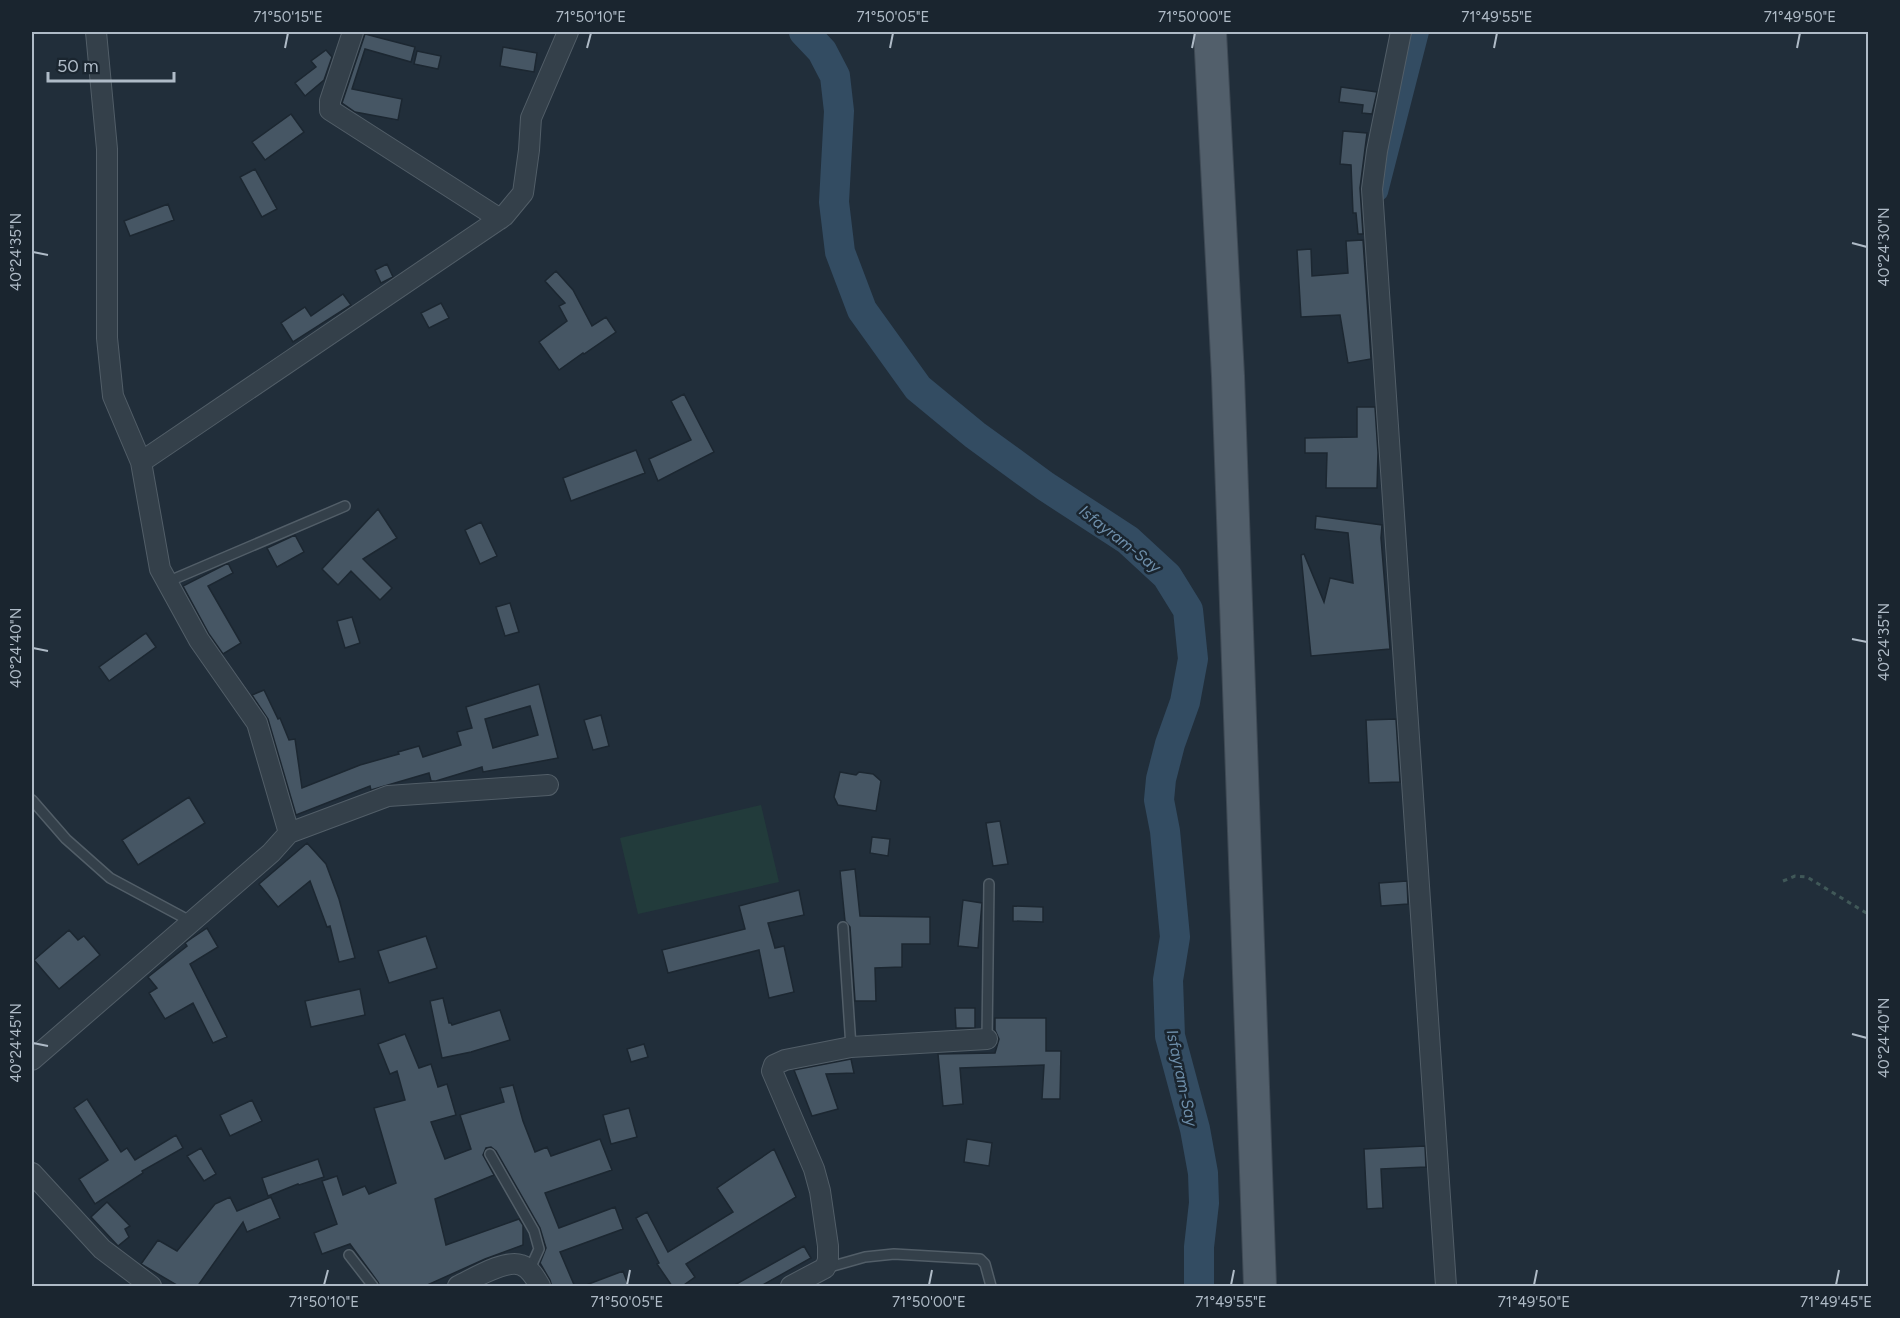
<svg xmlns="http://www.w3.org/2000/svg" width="1900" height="1318" font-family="Figtree,sans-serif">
<rect width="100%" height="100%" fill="#212e3a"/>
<path fill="#223b3b" d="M 761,805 L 779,882 L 638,914 L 620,838 Z"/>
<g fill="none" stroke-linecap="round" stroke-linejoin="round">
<path stroke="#334c62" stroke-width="18" d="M 1379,192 L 1420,32"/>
<path stroke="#334c62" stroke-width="30" d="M 804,32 L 822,51 L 835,76 L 839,111 L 834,202 L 840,252 L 862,310 L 918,388 L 975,435 L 1045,486 L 1128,540 L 1167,576 L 1188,610 L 1193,659 L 1185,702 L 1170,744 L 1161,779 L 1159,800 L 1165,831 L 1175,937 L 1168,980 L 1170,1036 L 1195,1129 L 1203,1173 L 1204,1203 L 1199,1247 L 1199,1286"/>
</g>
<path fill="#465664" stroke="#1c2731" stroke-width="1.5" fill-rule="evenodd" d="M 365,34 L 415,47 L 411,62 L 365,49 L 352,89 L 402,99 L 398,120 L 355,112 L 342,103 Z
M 503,47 L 537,53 L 534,72 L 500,66 Z
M 326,50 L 332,57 L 324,80 L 305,96 L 295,83 L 316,67 L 311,61 Z
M 417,51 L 441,56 L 438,69 L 414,64 Z
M 1341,87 L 1377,92 L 1372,114 L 1362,113 L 1363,105 L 1339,102 Z
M 291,114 L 304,132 L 265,160 L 252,142 Z
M 1343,131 L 1367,133 L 1360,188 L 1363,234 L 1358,234 L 1356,213 L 1353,213 L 1351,165 L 1340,164 Z
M 255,169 L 277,209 L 262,217 L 240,177 Z
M 168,204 L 174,220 L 130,236 L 124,221 Z
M 1363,240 L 1371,359 L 1348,363 L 1340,315 L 1301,317 L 1297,250 L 1311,249 L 1312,276 L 1348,273 L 1346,241 Z
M 387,264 L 393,277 L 381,283 L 375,270 Z
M 556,271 L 573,290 L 592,326 L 606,317 L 616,332 L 584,354 L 583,353 L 559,370 L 539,342 L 567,321 L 559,306 L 565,303 L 545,281 Z
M 343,294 L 351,305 L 293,342 L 281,323 L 305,307 L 311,316 Z
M 441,303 L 449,318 L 429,328 L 421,313 Z
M 684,394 L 714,452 L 658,481 L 649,459 L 691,440 L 671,401 Z
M 1357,407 L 1375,407 L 1378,453 L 1377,488 L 1326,488 L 1327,453 L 1305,453 L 1305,438 L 1357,437 Z
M 636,450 L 645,473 L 571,501 L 563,478 Z
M 378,509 L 397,538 L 363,559 L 392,588 L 380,600 L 351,571 L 338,585 L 322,569 Z
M 1316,516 L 1382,525 L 1381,538 L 1390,649 L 1311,656 L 1301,555 L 1304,554 L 1324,602 L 1330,578 L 1353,583 L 1348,533 L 1315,529 Z
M 481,522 L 497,556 L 480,564 L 465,530 Z
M 295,535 L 304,552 L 277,567 L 267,548 Z
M 228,563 L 233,573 L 208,586 L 241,643 L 223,654 L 209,634 L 183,586 Z
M 510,603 L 519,632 L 505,636 L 496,607 Z
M 352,617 L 360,643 L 345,648 L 337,621 Z
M 146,633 L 156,647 L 109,681 L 99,667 Z
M 539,684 L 558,758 L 483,772 L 482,767 L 436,781 L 431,781 L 429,773 L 371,790 L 370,786 L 296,815 L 268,719 L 252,695 L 264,690 L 278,719 L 280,718 L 289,740 L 295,739 L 302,788 L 360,765 L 399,754 L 398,752 L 419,746 L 423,757 L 461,745 L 457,732 L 472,728 L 466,707 ZM 530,706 L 538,735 L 493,748 L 485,719 Z
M 601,715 L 609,746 L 593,750 L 584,720 Z
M 1396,719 L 1400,782 L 1369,783 L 1366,720 Z
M 840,772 L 856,775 L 859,772 L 873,774 L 881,781 L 876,811 L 838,805 L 834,797 Z
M 189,797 L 205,823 L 138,865 L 122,840 Z
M 1000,821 L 1008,864 L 993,866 L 986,823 Z
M 872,837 L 890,839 L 888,856 L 870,853 Z
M 307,843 L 326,864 L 339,899 L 355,958 L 339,962 L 330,926 L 327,927 L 310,881 L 278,907 L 259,884 Z
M 855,869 L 860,916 L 930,917 L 930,944 L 902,944 L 902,967 L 875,968 L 876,1001 L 855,1001 L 850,927 L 845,921 L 840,871 Z
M 1407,881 L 1408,904 L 1381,906 L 1379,883 Z
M 799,890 L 804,915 L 768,923 L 775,948 L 784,946 L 794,992 L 769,998 L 759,950 L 668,973 L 662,950 L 745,929 L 739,906 Z
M 963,900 L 982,903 L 978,948 L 958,946 Z
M 1013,906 L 1043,907 L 1043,922 L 1013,921 Z
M 207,928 L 218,947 L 190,964 L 227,1037 L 213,1043 L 193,1003 L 165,1019 L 149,993 L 157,988 L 148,977 L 187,946 L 185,943 L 192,938 Z
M 69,930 L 78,940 L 84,936 L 100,955 L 59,989 L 34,960 Z
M 426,936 L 437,968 L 389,983 L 378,951 Z
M 360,989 L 365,1015 L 311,1027 L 305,1001 Z
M 443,998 L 449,1023 L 451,1023 L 452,1025 L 500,1010 L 510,1040 L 471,1052 L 442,1058 L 430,1001 Z
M 955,1008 L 975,1008 L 975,1028 L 956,1028 Z
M 995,1018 L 1046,1018 L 1046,1051 L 1061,1051 L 1060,1099 L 1042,1099 L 1044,1065 L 960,1068 L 963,1104 L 943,1106 L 938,1054 L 995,1053 L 999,1039 L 995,1030 Z
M 405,1034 L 419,1068 L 431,1064 L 438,1087 L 447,1084 L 456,1115 L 431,1122 L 445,1159 L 471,1149 L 460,1115 L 504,1102 L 500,1088 L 513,1085 L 523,1121 L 535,1152 L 547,1147 L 551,1156 L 600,1139 L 612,1170 L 545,1193 L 559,1228 L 615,1207 L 623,1229 L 560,1252 L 575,1287 L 552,1287 L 550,1280 L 540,1263 L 546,1248 L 540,1228 L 496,1151 L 491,1147 L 486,1148 L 483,1155 L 494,1175 L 435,1199 L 446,1245 L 519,1219 L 523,1225 L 523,1245 L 485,1259 L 423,1287 L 380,1287 L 378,1282 L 350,1244 L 322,1254 L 314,1233 L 337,1224 L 322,1181 L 337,1176 L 343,1195 L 365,1186 L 369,1194 L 396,1183 L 374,1108 L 405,1100 L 397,1071 L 390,1074 L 378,1044 Z
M 644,1044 L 648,1057 L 631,1062 L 627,1049 Z
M 851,1059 L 854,1073 L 826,1074 L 838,1109 L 812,1116 L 794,1070 Z
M 87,1099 L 121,1152 L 127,1148 L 135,1160 L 176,1135 L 183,1148 L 142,1171 L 143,1173 L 95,1204 L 79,1179 L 108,1160 L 74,1108 Z
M 252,1100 L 262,1121 L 230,1136 L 220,1115 Z
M 629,1108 L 637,1137 L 611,1144 L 603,1115 Z
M 967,1139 L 992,1143 L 989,1166 L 964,1162 Z
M 1425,1146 L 1426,1167 L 1381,1169 L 1383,1208 L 1367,1209 L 1364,1149 Z
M 201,1148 L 216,1174 L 204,1181 L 187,1156 Z
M 774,1149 L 796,1197 L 686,1264 L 695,1277 L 681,1287 L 672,1286 L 657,1264 L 659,1263 L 636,1218 L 647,1212 L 668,1252 L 733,1212 L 717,1188 Z
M 318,1159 L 324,1177 L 299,1185 L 298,1184 L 268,1196 L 262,1178 Z
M 230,1197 L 237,1211 L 271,1197 L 280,1218 L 247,1232 L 243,1222 L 197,1287 L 180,1287 L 141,1264 L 158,1240 L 177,1251 L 215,1204 Z
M 107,1202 L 130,1226 L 125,1229 L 129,1237 L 118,1246 L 91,1217 Z
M 804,1246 L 811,1258 L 759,1287 L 731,1287 Z
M 623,1271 L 629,1287 L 586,1287 L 586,1285 Z"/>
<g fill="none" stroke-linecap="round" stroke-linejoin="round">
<defs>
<path id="service" d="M 167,582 L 345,506
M 32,800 L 66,839 L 110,878 L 192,922
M 843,927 L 851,1047
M 987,1039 L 989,884
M 490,1154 L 534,1231 L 539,1249 L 529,1271
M 349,1255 L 373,1286
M 826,1268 L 865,1257 L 894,1254 L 980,1259 L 985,1264 L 991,1286"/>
<path id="minor" d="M 96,32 L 107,149 L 107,338 L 113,396 L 141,462 L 160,569 L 199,640 L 257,723 L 289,833
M 353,32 L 330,101 L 330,110 L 500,219
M 1401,32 L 1377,151 L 1372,189 L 1446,1286
M 141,462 L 504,216 L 523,193 L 529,150 L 531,118 L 568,32
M 32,1060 L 271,853 L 289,833 L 388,796 L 548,785
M 32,1173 L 102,1249 L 151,1286
M 458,1286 C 473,1279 505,1259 521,1265 C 530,1268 536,1279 540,1286
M 791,1286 L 825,1268 L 828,1260 L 828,1246 L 820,1191 L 814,1169 L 772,1071 L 774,1065 L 785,1060 L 851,1047 L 987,1039"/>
<path id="primary" d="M 1210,32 L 1228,376 L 1260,1286"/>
</defs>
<use href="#service" stroke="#525e68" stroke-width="12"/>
<use href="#minor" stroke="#525e68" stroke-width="22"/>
<use href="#primary" stroke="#3e4954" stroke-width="34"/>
<path stroke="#405858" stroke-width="3" stroke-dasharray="4.5 4.5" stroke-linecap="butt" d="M 1783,881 L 1795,876 L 1807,877 L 1868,914"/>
<use href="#service" stroke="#34404a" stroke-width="9"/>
<use href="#minor" stroke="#34404a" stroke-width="20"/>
<use href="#primary" stroke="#525f6b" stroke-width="32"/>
</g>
<path fill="none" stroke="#afbbc7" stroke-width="2" d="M 285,48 L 288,33M 587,48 L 591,33M 890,48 L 893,33M 1192,48 L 1195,33M 1494,48 L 1497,33M 1797,48 L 1800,33M 1852,243 L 1867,247M 33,252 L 48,255M 1852,639 L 1867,642M 33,648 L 48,651M 1852,1034 L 1867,1038M 33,1043 L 48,1046M 324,1285 L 328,1270M 627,1285 L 630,1270M 929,1285 L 932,1270M 1231,1285 L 1234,1270M 1534,1285 L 1537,1270M 1836,1285 L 1839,1270"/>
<g text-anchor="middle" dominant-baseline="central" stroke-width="5" stroke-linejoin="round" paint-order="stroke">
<g font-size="16" font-style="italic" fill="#6e8fab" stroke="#1a252f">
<text transform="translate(1120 539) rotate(38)">Isfayram-Say</text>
<text transform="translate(1182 1078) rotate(78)">Isfayram-Say</text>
</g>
</g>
<rect width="1900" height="1318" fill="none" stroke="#1a252f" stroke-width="66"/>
<path d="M48 72v9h126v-9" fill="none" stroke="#afbbc7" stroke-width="3"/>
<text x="57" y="72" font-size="18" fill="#afbbc7" stroke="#1a252f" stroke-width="4.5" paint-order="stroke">50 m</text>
<rect x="33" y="33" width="1834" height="1252" fill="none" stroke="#afbbc7" stroke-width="2"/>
<g font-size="15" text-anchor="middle" fill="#afbbc7">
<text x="288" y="22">71°50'15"E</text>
<text x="591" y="22">71°50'10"E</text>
<text x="893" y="22">71°50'05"E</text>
<text x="1195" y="22">71°50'00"E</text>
<text x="1497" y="22">71°49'55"E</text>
<text x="1800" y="22">71°49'50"E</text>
<text transform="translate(1884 247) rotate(-90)" y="5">40°24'30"N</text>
<text transform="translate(16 252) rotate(-90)" y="5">40°24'35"N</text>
<text transform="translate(1884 642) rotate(-90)" y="5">40°24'35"N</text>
<text transform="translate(16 648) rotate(-90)" y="5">40°24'40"N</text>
<text transform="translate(1884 1038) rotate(-90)" y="5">40°24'40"N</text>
<text transform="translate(16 1043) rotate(-90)" y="5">40°24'45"N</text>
<text x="324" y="1307">71°50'10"E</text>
<text x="627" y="1307">71°50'05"E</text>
<text x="929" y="1307">71°50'00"E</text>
<text x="1231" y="1307">71°49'55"E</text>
<text x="1534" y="1307">71°49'50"E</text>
<text x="1836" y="1307">71°49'45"E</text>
</g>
</svg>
